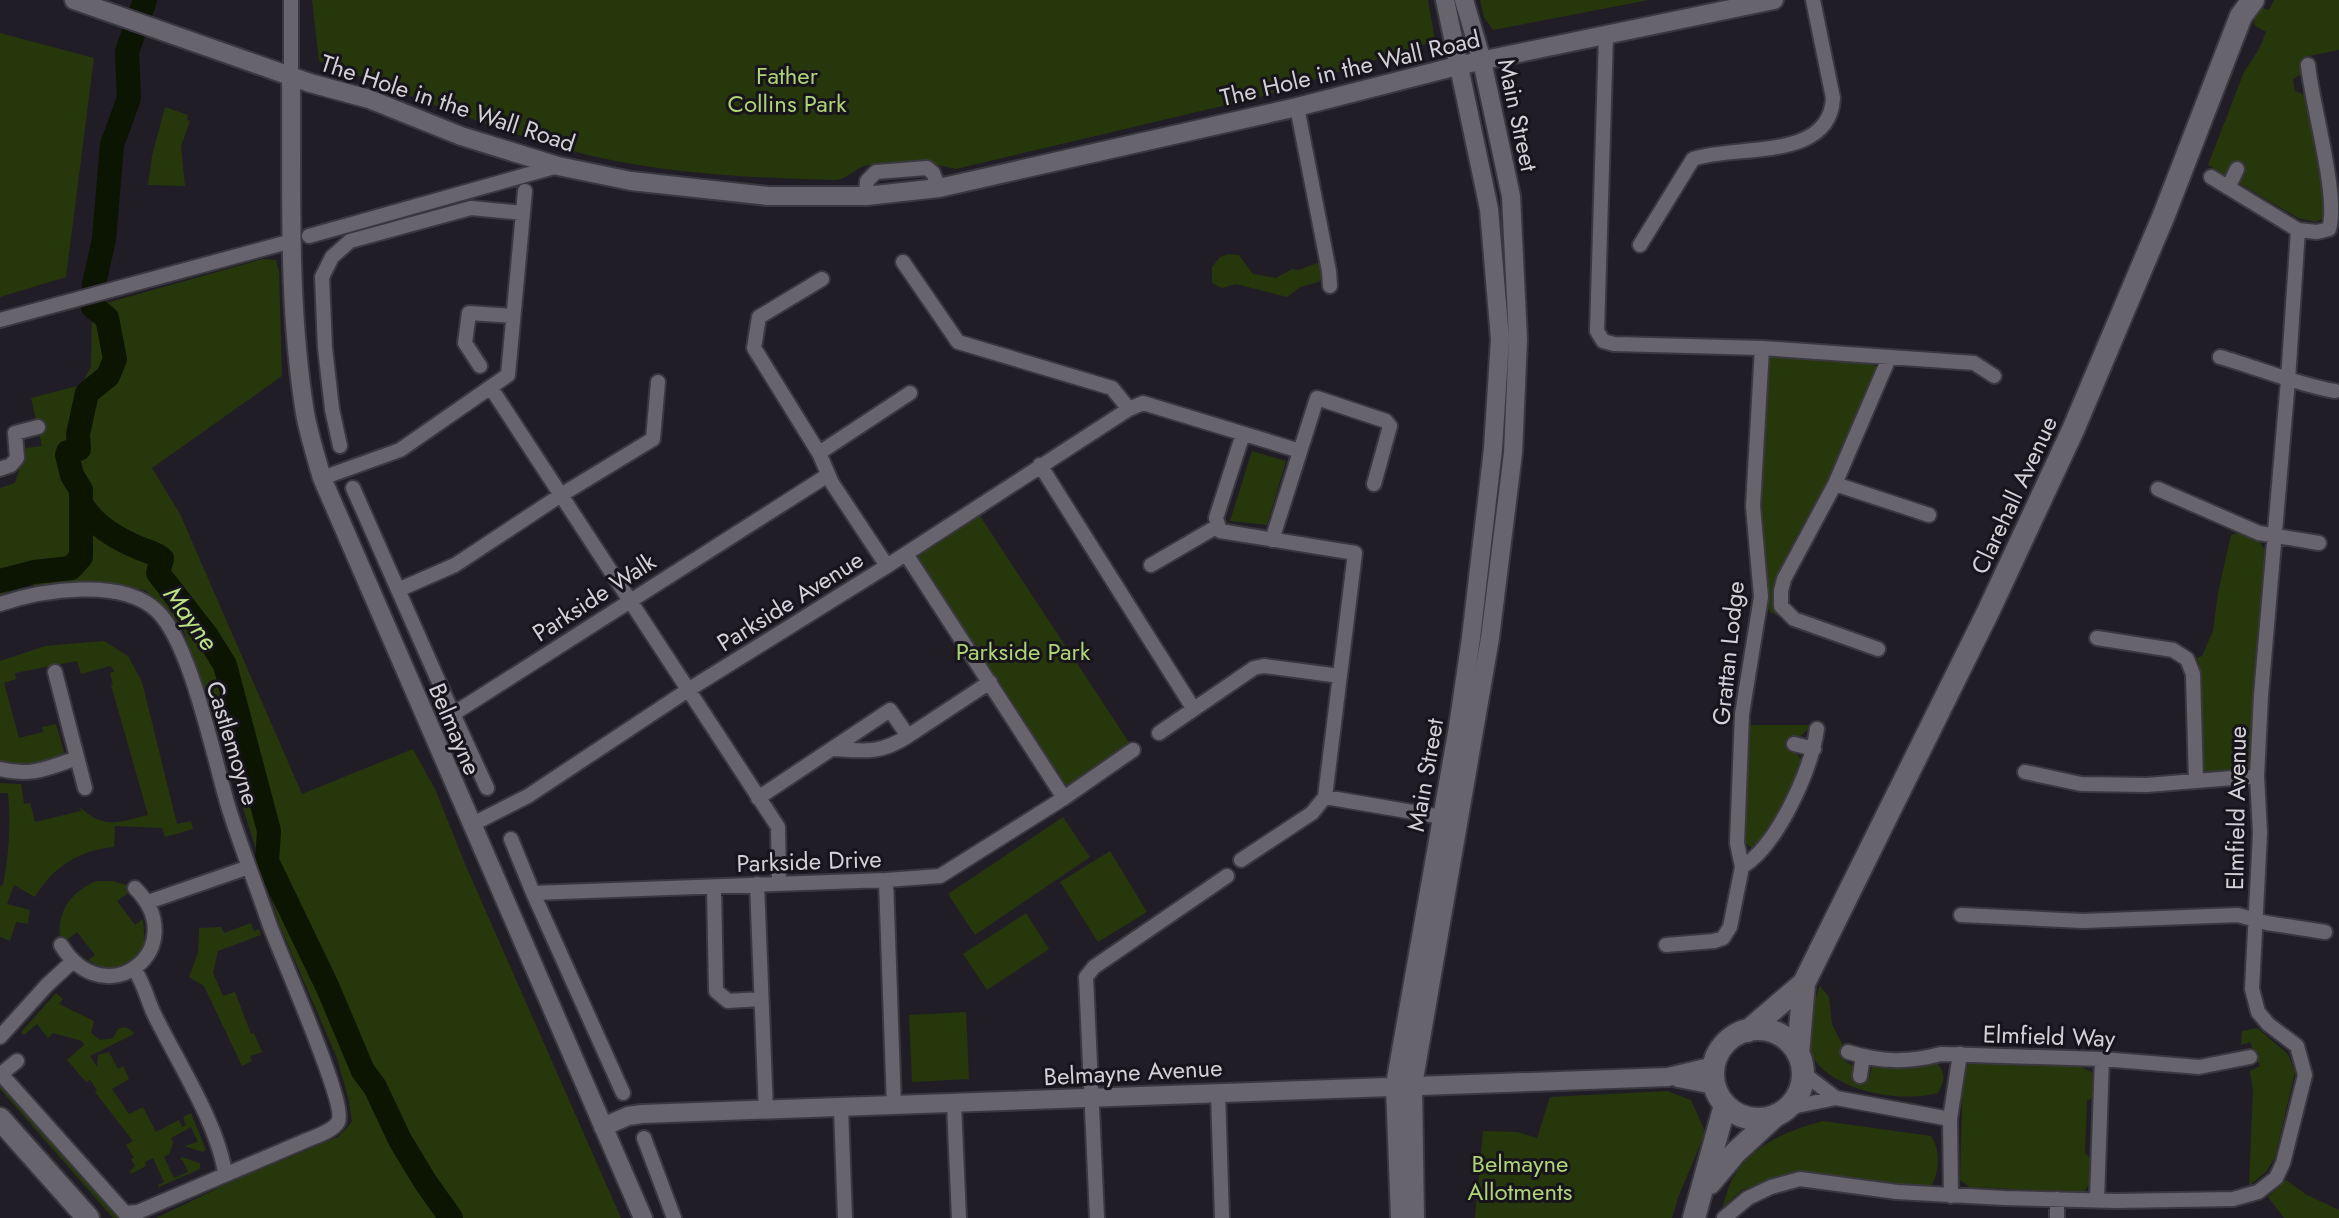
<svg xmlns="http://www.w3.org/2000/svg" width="2339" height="1218" font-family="Jost,sans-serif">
<rect width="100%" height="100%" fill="#211d26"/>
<path fill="#27370c" d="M 312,0 L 1428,0 L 1435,41 L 1260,97 L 956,169 C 927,161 898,160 868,165 C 854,168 849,179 834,180 C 762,178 691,175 621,162 C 517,142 418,97 319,61 Z
M 1480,0 L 1649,0 L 1493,30 L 1484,17 Z
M 2274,0 L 2339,0 L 2339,50 L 2304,57 L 2303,73 L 2293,79 L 2295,91 L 2308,96 C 2313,122 2331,190 2324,214 C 2322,220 2321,219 2316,222 L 2298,218 L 2208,165 L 2244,72 L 2259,49 L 2266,32 L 2254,25 L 2257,6 L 2269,10 Z
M 0,33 L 94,58 L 66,277 L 0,297 Z
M 165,107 L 188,115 L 187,120 L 190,121 L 181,146 L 185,186 L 148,185 L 152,156 Z
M 1228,254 L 1239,255 L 1253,274 L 1276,278 L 1292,269 L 1299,270 L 1317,263 L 1323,266 L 1323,275 L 1319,282 L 1300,287 L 1287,297 L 1236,284 L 1222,288 L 1212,283 L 1212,267 L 1220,257 Z
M 263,259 L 276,260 L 279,272 L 282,376 L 152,468 L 180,514 L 302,794 L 413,749 L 436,791 L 465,864 L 621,1218 L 156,1218 L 233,1181 L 338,1137 L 352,1122 L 349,1101 L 337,1058 L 280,926 L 221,738 L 182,626 L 145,590 L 111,583 L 85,581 L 21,586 L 0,595 L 0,488 L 15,483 L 26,448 L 42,446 L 31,398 L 81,385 L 91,367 L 92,307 Z
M 1770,356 L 1871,363 L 1877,368 L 1877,377 L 1833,476 L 1780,575 L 1786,619 L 1770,612 L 1764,597 L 1759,503 Z
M 1252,451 L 1286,461 L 1267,525 L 1230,521 Z
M 980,516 L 1130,744 L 1067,786 L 917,557 Z
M 2236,533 L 2259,541 L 2266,552 L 2256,660 L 2252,765 C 2240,772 2218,776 2205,771 L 2203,766 L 2200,723 L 2202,676 L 2197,658 L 2202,656 L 2213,631 L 2218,593 L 2231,535 Z
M 104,641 L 128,656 L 142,682 L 177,824 L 191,821 L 193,829 L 165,837 L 162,828 L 115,826 L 114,847 C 79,850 53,867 35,897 L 14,885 L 7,904 L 30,910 L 28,924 L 16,922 L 10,941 L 0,937 L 0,886 L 3,885 C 9,854 11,825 8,793 L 0,793 L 0,783 L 21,784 L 24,804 L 30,803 L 35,822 L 81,811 L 80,807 C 104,830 119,822 148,815 L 111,685 L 113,684 L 110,673 L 115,671 L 110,666 L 81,674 L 77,661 L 15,673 L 16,679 L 4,683 L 19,738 L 43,732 L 42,727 L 56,724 L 64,752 C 51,770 19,765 0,762 L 0,661 L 45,646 Z
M 1748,725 L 1813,725 L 1796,740 L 1794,751 L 1804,763 L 1770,831 L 1755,850 L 1744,842 Z
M 1063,817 L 1090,857 L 975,935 L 948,894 Z
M 1110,851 L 1147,912 L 1098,942 L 1060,882 Z
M 97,881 L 113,881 L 135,888 L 117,901 L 135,925 L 143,919 L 145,946 C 128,967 113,977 88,960 L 95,955 L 77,932 L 61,945 C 55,914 69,892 97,881 Z
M 1026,913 L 1049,949 L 987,990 L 963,954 Z
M 251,923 L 254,931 L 259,929 L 261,935 L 218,951 L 213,973 L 223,996 L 235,992 L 251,1034 L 254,1033 L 262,1052 L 250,1056 L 252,1061 L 242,1066 L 204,986 L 189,977 L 198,953 L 199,928 L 221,927 L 224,933 Z
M 1820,986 L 1829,997 L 1832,1024 L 1843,1046 L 1841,1058 L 1853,1066 L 1852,1077 L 1869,1079 L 1872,1067 L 1906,1069 L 1937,1063 C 1946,1074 1945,1080 1938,1093 C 1901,1103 1836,1092 1813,1058 C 1799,1038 1812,1006 1820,986 Z
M 56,993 L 63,999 L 59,1004 L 94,1021 L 91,1033 L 100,1040 L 113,1038 L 118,1029 C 125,1026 130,1028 134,1034 L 90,1056 L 97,1067 L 98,1055 L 109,1052 L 118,1069 L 123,1066 L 129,1079 L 112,1089 L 129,1114 L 143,1107 L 156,1132 L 179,1120 L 182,1127 L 186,1125 L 183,1117 L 191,1113 L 206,1150 L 203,1152 L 184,1146 L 198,1142 L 191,1127 L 171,1138 L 173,1143 L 169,1154 L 164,1157 L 174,1178 L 188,1172 L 183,1161 L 180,1159 L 181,1157 L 200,1163 L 200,1169 L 159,1187 L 158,1185 L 164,1182 L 153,1158 L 145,1162 L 146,1166 L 131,1174 L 130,1171 L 135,1166 L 131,1159 L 134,1158 L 126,1145 L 133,1141 L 95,1092 L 97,1090 L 90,1080 L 86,1082 L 67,1060 L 84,1045 L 82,1041 L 53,1033 L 48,1038 L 37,1024 L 24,1035 L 21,1032 Z
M 966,1012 L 969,1079 L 912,1082 L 909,1015 Z
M 2257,1028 L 2288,1054 L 2295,1072 L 2275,1157 L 2267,1171 L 2249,1186 L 2253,1090 L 2250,1071 L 2260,1066 L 2250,1042 L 2241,1045 L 2242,1031 Z
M 1984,1061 L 2081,1067 L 2092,1072 L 2093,1097 L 2087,1101 L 2085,1153 L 2091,1159 L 2090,1182 L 2084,1192 L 1970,1187 L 1960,1180 L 1963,1074 L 1969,1063 Z
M 0,1081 L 79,1168 L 117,1216 L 121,1218 L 113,1218 L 0,1089 Z
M 1667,1091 L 1691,1100 L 1704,1129 L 1703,1138 L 1679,1195 L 1672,1218 L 1475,1218 L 1483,1131 L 1517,1132 L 1537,1138 L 1550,1097 Z
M 1823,1121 L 1931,1136 C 1941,1150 1940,1177 1928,1190 L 1796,1173 L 1742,1190 L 1722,1208 C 1726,1198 1728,1186 1733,1178 C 1752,1145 1788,1130 1823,1121 Z
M 2286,1180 L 2307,1195 L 2339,1210 L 2339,1218 L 2284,1218 L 2268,1197 Z"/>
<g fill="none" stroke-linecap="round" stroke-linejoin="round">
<path stroke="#0c1402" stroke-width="24" d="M 82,505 C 95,526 117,539 139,548 C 148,552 156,553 162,559 L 158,573 L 207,636 L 225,665 L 269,831 L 267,861 L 328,988 L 363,1071 L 375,1087 L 400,1140 L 426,1183 L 451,1218
M 0,581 L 34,572 L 71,568 L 81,557 L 81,490 L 72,475 L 67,455 L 68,452 L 79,449 L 78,434 L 87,393 L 108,376 L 115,359 L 107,318 L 93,307 L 94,284 L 104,239 L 112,145 L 129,98 L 127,52 L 145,0"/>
<defs>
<path id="minor" d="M 1606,36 L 1597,331 L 1603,341 L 1614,344 L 1762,348 L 1974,363 L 1994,376
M 291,75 L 291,0
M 1297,107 L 1329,271 L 1330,286
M 2211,177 L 2298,230 L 2317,232 L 2329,229 C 2339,197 2312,105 2308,65
M 2229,186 L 2237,169
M 866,196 L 867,181 L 876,172 L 927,168 L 933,173 L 939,188
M 309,236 L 558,166
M 1640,245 L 1693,159 C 1736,144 1830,162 1833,98 L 1813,0
M 903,262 L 958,342 L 1112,388 L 1129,409
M 822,279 L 759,317 L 754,348 L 819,453 L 832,483 L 887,566
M 0,320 L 292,241
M 2220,357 C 2259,368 2295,384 2335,391
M 480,366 L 465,343 L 469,313 L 513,316
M 491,388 L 778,827 L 779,883
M 1243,434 L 1216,518 L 1220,531 L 1355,553 L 1325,797
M 340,446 L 332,409 L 325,348 L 322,277 L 332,257 L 350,241 L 471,208 L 523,213
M 819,453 L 910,393
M 1040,465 L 1193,708
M 0,469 L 11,465 L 17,458 L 15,433 L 38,427
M 322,478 L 400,450 L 508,375 L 525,191
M 1835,484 L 1929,515
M 353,488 L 453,714
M 2158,489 L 2259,533 L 2319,543
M 1272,540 L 1317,398 L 1386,421 L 1390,426 L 1374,484
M 906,554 L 1064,798
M 1151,565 L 1216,527
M 398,590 L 455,565 L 561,495 L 653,439 L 658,382
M 0,604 C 42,590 122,577 157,611 C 191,643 214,760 229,809 C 241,847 256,885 269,923 C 279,952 348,1105 338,1122 C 333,1131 317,1136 307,1140 L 138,1212 L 125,1213 L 1,1074 L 17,1061
M 2097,638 L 2173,650 L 2187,659 L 2193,674 L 2196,781
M 1878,649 L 1794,619 L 1781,606 L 1781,591 L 1784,579 L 1835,484 L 1889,358
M 55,672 L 85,788
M 1159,733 L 1254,668 L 1264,666 L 1340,676
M 1794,744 L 1814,749
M 834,749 C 865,751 880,754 908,736
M 0,769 C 31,777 48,768 77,758
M 2025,772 L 2081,784 L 2147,785 L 2257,776
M 487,788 L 453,714 L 828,475
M 758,798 L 890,710 L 908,736 L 990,682
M 471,825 L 528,796 L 688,690 L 887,566 L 1129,409 L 1143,403 L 1300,451
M 511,839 L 533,893 L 623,1093
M 1241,860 L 1312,813 L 1325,797 L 1442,817
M 1742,867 C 1778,845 1811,770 1817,729
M 886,880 L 894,1106
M 757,884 L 766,1111
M 714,887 L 716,991 L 728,1001 L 761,999
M 533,893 L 886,880 L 940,876 L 1064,798 L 1133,750
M 148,902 L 249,867
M 1961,915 L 2083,921 L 2238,915 L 2267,923 L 2325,932
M 61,945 C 106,1018 194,947 135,888
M 1666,945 L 1714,941 L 1723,938 L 1730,927 L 1742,867 L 1737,843 L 1742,714 L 1761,597 L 1753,506 L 1762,348
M 134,969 C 144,983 147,999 154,1014 C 177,1061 217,1122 225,1173
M 0,1037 L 47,985 L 72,962
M 1848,1052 C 1881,1062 1907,1063 1941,1054 L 2102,1059 L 2199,1067 L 2250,1057
M 1803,1073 L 1836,1098
M 1860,1076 L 1863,1056
M 1218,1092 L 1222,1218
M 954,1104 L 959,1218
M 841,1108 L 845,1218
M 1787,1108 L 1836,1098 L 1950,1119
M 644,1138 L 674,1218
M 1951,1196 L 1950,1119 L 1960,1054
M 2097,1199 L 2102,1059
M 1097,1218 L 1086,977 L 1094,967 L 1227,876
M 1724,1218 L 1748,1198 L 1771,1187 L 1800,1179 L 1897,1192 L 2004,1198 L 2116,1201 L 2233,1199 L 2258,1192 L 2276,1178 L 2283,1163 L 2305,1075 L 2297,1046 L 2268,1024 L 2258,1012 L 2252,989 L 2260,833 L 2257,776 L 2261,695 L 2288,380 L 2298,230
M 2057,1218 L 2057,1199"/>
<path id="tertiary" d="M 74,0 L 310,83 L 369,99 L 461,136 L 558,166 L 631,181 L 768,196 L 866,196 L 939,188 L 1297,107 L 1461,65 L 1774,0
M 291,75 C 292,187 287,302 305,413 C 309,435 316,457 322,478 L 643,1218
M 1678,1078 L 1714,1085
M 603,1127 L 628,1116 L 642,1114 L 1668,1077 L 1714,1066
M 1400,1218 L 1395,1085 L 1458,727 L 1471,638 L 1493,449 L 1500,339 L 1489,209 L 1445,0
M 1415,1218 L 1413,1085 L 1490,638 L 1513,453 L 1518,339 L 1511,196 L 1482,61 L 1464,0"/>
<path id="secondary" d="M1713 1074a45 45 0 1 1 90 0a45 45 0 1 1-90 0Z
M 1748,1031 L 1804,983
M 1798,1054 L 1804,983 L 1988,612 L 2073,430 L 2164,215 L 2241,16 L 2253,0
M 0,1119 L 88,1218
M 1710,1183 L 1735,1153 L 1776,1115
M 1694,1218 L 1725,1105"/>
</defs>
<use href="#minor" stroke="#3a383f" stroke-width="18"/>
<use href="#tertiary" stroke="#3a383f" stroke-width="22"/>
<use href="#secondary" stroke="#3a383f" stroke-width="26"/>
<use href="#minor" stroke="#67646e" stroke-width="14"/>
<use href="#tertiary" stroke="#67646e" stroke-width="18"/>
<use href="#secondary" stroke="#67646e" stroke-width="22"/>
</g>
<g text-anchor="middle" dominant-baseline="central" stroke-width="6" stroke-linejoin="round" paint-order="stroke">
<g font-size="24" fill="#d3d1d6" stroke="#17141c">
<text transform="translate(1350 68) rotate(-13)">The Hole in the Wall Road</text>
<text transform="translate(448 103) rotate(18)">The Hole in the Wall Road</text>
<text transform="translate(1518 115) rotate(78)">Main Street</text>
<text transform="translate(2014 495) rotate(-65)">Clarehall Avenue</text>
<text transform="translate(594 597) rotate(-33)">Parkside Walk</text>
<text transform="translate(790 601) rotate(-32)">Parkside Avenue</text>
<text transform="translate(1728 653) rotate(-84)">Grattan Lodge</text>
<text transform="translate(455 729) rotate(67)">Belmayne</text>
<text transform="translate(233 743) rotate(73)">Castlemoyne</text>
<text transform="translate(1425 775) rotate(-80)">Main Street</text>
<text transform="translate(2236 808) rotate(-89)">Elmfield Avenue</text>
<text transform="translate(809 861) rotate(-2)">Parkside Drive</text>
<text transform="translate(2049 1036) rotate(2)">Elmfield Way</text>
<text transform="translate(1133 1072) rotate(-3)">Belmayne Avenue</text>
</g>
<g font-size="24" fill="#aed476" stroke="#17141c">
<text x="787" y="75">Father<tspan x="787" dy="28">Collins Park</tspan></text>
<text x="1023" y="651">Parkside Park</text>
<text x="1520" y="1163">Belmayne<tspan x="1520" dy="28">Allotments</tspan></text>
</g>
<g font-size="26" font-style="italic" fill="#bce384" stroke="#17141c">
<text transform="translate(191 618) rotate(54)">Mayne</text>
</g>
</g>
</svg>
